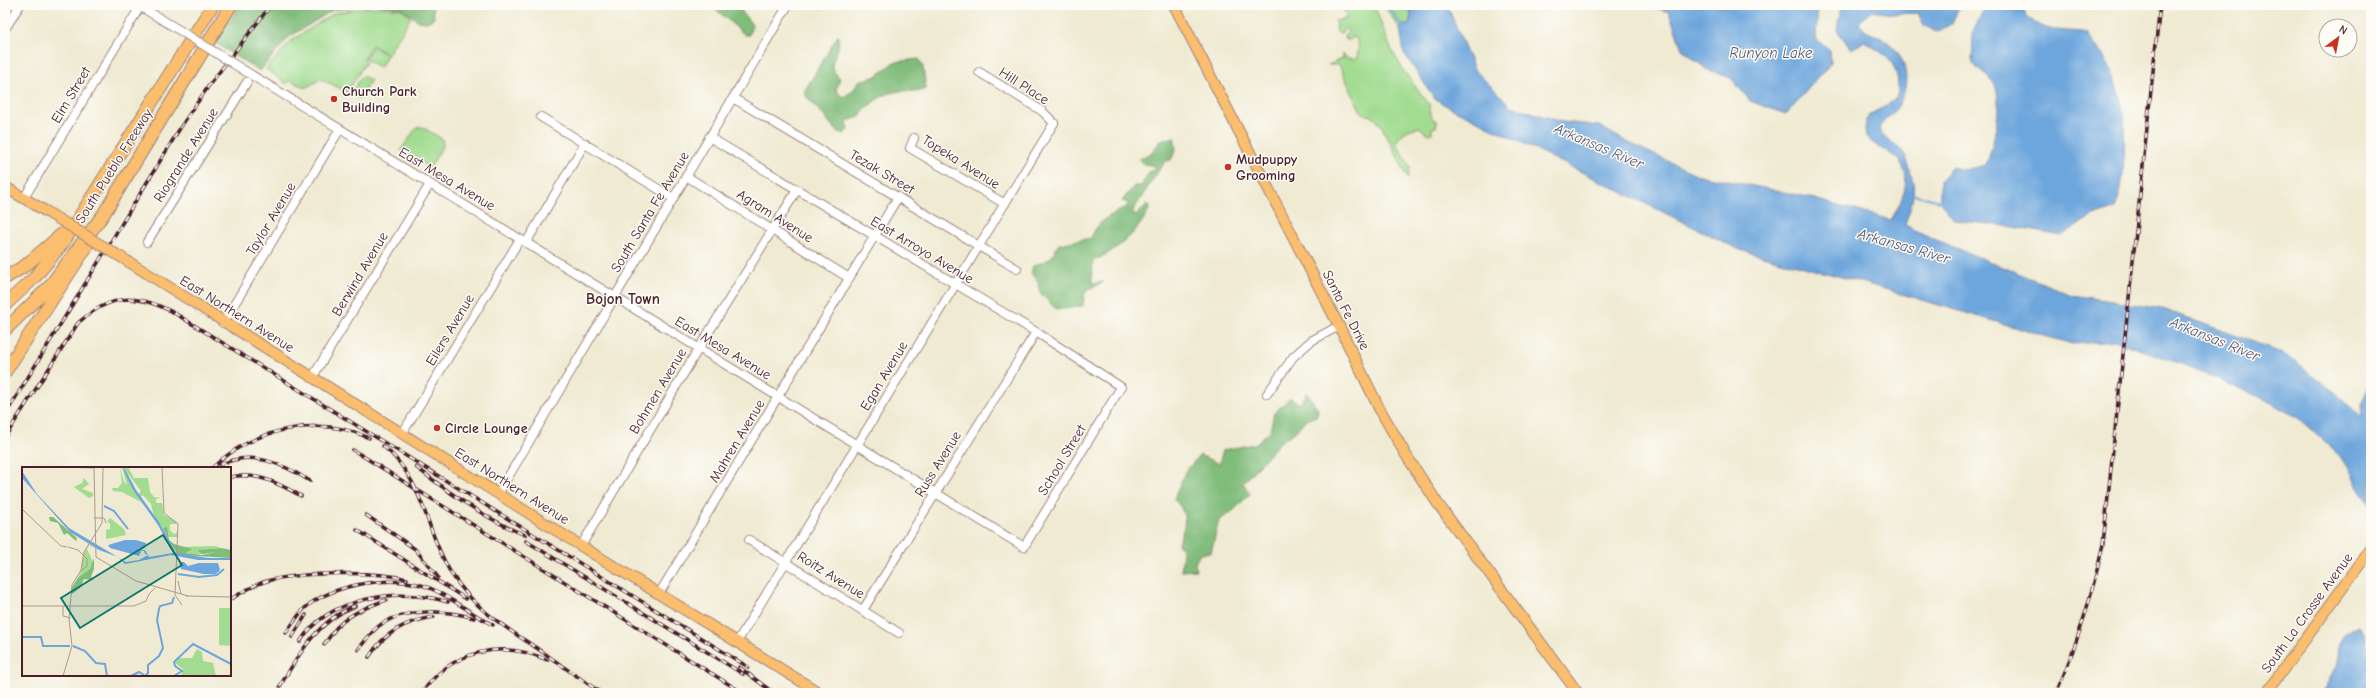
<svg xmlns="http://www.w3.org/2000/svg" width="2376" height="698" font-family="'Comic Neue',sans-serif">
<rect width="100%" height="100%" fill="#fdfcf7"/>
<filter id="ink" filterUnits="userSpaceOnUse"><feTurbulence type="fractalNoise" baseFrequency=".025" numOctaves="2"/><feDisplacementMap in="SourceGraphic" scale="8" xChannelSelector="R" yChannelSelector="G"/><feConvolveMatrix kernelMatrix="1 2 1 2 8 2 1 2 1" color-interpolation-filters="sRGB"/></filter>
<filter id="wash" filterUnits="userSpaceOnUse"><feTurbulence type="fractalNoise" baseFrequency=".012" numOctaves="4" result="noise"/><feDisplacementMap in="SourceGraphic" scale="16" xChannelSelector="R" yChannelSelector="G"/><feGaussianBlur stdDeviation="0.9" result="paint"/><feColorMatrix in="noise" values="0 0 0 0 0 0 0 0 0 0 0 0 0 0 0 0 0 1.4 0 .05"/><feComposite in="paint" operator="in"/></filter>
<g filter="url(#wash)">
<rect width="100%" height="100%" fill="#efead1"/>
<path fill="#a1dc90" stroke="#767e5e" d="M 1327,5 L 1374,5 L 1391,49 L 1405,73 L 1429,104 L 1432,118 L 1437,122 L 1436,127 L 1432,128 L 1432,133 L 1428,134 L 1419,127 C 1409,129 1401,132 1396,143 L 1410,167 L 1408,178 L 1382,127 L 1373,116 L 1366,115 L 1360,110 L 1339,65 L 1328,65 L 1344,58 L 1342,54 L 1347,58 L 1354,59 L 1357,57 L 1359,48 L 1356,38 L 1352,36 L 1350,40 L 1346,40 L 1344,35 L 1348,31 L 1345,28 L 1340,34 L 1337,32 L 1335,21 L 1345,19 L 1347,14 L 1342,9 L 1329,8 Z
M 1384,5 L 1409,5 L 1411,15 L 1408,26 L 1404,24 L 1400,29 Z
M 369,7 L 402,9 L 411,17 L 388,54 L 372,45 L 363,60 L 366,62 L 347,92 L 321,79 L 305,88 L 290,80 L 287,84 L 266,69 L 291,41 L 334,13 Z
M 373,46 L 387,55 L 380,68 L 365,59 Z
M 362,76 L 371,80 L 359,99 L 351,93 Z
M 417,127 L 422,127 L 442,139 L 443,145 L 430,168 L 401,150 Z"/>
<path fill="#80bc7a" stroke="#656e52" d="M 240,5 L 366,5 L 333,10 L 289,37 L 260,71 L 215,43 Z
M 376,5 L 433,5 L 434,18 L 427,22 L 418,21 L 402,8 Z
M 711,5 L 737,5 L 752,25 L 749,35 L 745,35 Z
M 838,35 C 843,57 821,61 840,78 L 836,90 L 843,97 L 852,92 L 859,81 L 877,76 L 894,62 L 919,59 L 923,67 L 926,89 C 916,93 911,90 901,91 C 885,92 868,103 860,117 L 847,121 L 848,129 L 844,134 L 838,132 L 805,95 L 805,90 Z
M 1174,137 L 1176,149 L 1171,160 L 1165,161 L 1132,212 L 1136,216 L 1147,204 L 1149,209 C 1139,232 1116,251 1093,261 L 1092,283 L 1104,282 L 1085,291 L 1083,306 L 1056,309 L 1040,293 L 1038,281 L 1031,273 L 1033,266 L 1050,259 L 1059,244 L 1091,238 C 1098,220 1111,215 1127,207 L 1128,203 L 1122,201 L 1134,186 L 1141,186 L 1150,171 L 1153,172 L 1156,166 L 1144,164 L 1139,159 L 1153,152 L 1161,140 Z
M 1307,393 L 1318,409 L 1317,416 L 1305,420 L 1295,432 L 1279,443 L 1243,483 L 1250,494 L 1232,512 L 1219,520 L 1211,552 L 1200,554 L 1195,563 L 1196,570 L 1181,571 L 1183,551 L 1178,543 C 1186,526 1189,514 1174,499 L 1185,472 L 1200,455 L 1219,464 L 1223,450 L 1255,444 L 1270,431 L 1274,413 L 1290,398 L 1300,404 Z"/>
<path fill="#6da6dc" stroke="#5c6284" d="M 1410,5 L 1447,5 L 1474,69 L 1511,106 L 1563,122 L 1599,126 L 1627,142 L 1698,175 L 1803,196 L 1891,220 C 1901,203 1916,175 1896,158 C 1887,150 1874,146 1866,137 L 1865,127 L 1869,115 C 1877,110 1890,105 1896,98 C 1898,95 1898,89 1898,86 C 1898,62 1883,52 1864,41 L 1851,49 L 1837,30 L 1841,5 L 1963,5 L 1958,9 L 1952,24 L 1936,32 L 1924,25 L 1918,13 L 1892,14 L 1871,11 L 1859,23 C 1865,34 1876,34 1886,41 C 1909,56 1912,89 1895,110 C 1890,116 1883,121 1879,128 C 1883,139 1894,142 1901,150 C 1907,156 1908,163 1910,170 C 1917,193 1912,202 1905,225 L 1934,239 L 2072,295 L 2163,309 L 2281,352 L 2336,393 L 2362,418 L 2361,404 L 2371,380 L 2371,506 L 2340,456 L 2298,418 L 2264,399 L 2190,367 L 2116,341 L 2072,344 L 1864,283 L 1740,250 L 1445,105 L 1434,98 L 1404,53 L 1400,29 L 1404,24 L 1409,26 L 1411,15 Z
M 1646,5 L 1818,5 L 1816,39 L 1830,50 L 1831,63 L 1786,114 L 1750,101 L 1731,78 L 1706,69 L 1682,49 L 1669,12 Z
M 1986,5 L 2020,5 C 2037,36 2058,28 2088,33 C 2119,73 2127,108 2124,157 C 2123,176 2122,191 2115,208 L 2090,218 L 2061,236 L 2014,227 L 1954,220 L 1940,201 L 1940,180 L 1952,167 L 1964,170 L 1986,165 C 1993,149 2005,96 1993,82 C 1987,75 1979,69 1972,64 L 1973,31 Z
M 2358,625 L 2366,637 L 2367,646 L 2371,649 L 2371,693 L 2322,693 C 2328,685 2333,676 2336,667 C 2342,646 2333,637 2358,625 Z"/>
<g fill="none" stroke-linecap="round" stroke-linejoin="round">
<path stroke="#6da6dc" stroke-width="2" d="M 1387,5 L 1404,29
M 1912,194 L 1940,201"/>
</g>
</g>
<g filter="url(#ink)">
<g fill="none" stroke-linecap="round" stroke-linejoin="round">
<defs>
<path id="minor" d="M 138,5 L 184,33
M 5,29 L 20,5
M 245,71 L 1024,547 L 1121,387 L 1036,332 L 709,137
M 733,98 L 1017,269
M 541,117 L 673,198
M 914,138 L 910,148 L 1005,204
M 686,176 L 849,278
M 24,198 L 141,5
M 147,242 L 247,82
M 526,243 L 585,143
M 223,323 L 340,129
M 312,378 L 430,184
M 1267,394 L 1293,357 L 1311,341 L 1339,326
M 402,434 L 520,239
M 498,494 L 788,5
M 749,540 L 899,633
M 581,546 L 699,348 L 797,190
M 659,594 L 898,197
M 863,610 L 1036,332
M 737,642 L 1054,123 L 1042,111 L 979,72"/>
<path id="major" d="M 1174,5 L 1339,326 L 1379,408 L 1406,455 L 1438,504 L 1578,693
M 5,187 L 47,212
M 129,262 L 581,546 L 820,693
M 2266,693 L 2371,549"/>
<path id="highway" d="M 5,278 L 26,265 L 62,234
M 5,305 L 35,277 L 63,243 L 213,5
M 5,330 L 49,287 L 103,215 L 231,5
M 5,372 L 87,246"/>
</defs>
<use href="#minor" stroke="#9c847e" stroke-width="10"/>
<use href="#major" stroke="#9c847e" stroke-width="12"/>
<use href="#highway" stroke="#9c847e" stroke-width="14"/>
<use href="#minor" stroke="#fff" stroke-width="8"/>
<use href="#major" stroke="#fbbd6e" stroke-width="10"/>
<use href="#highway" stroke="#fbbd6e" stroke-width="12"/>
<defs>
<path id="rail" d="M 5,415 L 182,125 L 210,84 L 271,5
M 5,437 L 78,323 C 112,293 138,293 176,314 L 748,667
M 383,446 C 426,482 424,529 451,573 C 472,606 500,624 532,645 C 555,660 578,678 602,693
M 353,450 L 743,693
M 220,465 C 251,449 283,464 310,481
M 416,467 C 451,494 484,518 525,535
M 212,468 C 252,429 319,414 369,438
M 230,477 C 257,472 278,483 301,496
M 366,515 L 415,549 L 438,577
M 357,530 L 466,599
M 526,541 L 743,674
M 231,599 C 242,592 253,585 267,581 C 299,572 375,571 407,579
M 286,633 C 292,625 297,616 304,609 C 331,583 399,573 432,589 C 453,599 472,614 493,625
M 292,637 L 306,615
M 300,642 C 328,596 400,587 448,602
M 324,644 C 329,639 332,632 338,626 C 351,613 369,606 386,600
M 358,650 C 365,641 373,629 383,623 C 408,608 446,610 474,618
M 369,657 C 385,632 406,621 434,617
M 739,667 L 771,691
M 280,686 C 299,654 318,620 355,606
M 422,693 C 450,651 501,639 547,660
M 2056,693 C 2077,645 2092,596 2103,544 L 2160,5"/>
</defs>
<use href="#rail" stroke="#4a1f2b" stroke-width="3.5"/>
<use href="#rail" stroke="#fdfcf7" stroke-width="2" stroke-dasharray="6" stroke-linecap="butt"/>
<defs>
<path id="minor-bridge" d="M 184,33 L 245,71"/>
<path id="major-bridge" d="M 47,212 L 129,262"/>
</defs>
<use href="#minor-bridge" stroke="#9c847e" stroke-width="10" stroke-linecap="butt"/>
<use href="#major-bridge" stroke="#9c847e" stroke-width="12" stroke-linecap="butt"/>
<use href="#minor-bridge" stroke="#fff" stroke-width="8"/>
<use href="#major-bridge" stroke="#fbbd6e" stroke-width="10"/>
</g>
</g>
<g fill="#c8321e" stroke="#fdfcf7" stroke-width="1.5">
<circle cx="334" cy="99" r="4"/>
<circle cx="1228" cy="167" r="4"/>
<circle cx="437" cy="428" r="4"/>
</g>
<g text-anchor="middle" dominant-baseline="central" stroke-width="3" stroke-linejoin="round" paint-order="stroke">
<g font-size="14" fill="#4a1f2b" stroke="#fdfcf7">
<text transform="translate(1024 86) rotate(33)">Hill Place</text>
<text transform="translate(71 95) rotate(-59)">Elm Street</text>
<text transform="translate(186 155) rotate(-58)">Riogrande Avenue</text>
<text transform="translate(961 162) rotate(32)">Topeka Avenue</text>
<text transform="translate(114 166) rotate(-58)">South Pueblo Freeway</text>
<text transform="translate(882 172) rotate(31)">Tezak Street</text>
<text transform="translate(447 179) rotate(31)">East Mesa Avenue</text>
<text transform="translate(650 212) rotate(-59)">South Santa Fe Avenue</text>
<text transform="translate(775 216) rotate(32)">Agram Avenue</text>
<text transform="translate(271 219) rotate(-59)">Taylor Avenue</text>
<text transform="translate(922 250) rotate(31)">East Arroyo Avenue</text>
<text transform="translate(360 274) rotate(-59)">Berwind Avenue</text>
<text transform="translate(1346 310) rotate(63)">Santa Fe Drive</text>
<text transform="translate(237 314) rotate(32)">East Northern Avenue</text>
<text transform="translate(450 330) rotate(-59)">Eilers Avenue</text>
<text transform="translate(723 348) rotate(31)">East Mesa Avenue</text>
<text transform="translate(884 376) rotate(-59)">Egan Avenue</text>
<text transform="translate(658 391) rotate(-59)">Bohmen Avenue</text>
<text transform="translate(737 441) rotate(-59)">Mahren Avenue</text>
<text transform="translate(1062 460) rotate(-59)">School Street</text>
<text transform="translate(938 464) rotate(-58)">Russ Avenue</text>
<text transform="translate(512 486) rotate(32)">East Northern Avenue</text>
<text transform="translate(831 575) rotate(32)">Roitz Avenue</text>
<text transform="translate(2307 613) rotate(-54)">South La Crosse Avenue</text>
</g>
<g font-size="14" font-weight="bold" fill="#4a1f2b" stroke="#fdfcf7" text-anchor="start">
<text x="342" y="91">Church Park<tspan x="342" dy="16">Building</tspan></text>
<text x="1236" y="159">Mudpuppy<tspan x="1236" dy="16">Grooming</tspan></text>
<text x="445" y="428">Circle Lounge</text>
</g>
<g font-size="15" font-style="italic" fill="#585572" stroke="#fdfcf7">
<text x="1771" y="53">Runyon Lake</text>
<text transform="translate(1599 146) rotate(23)">Arkansas River</text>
<text transform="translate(1904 246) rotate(16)">Arkansas River</text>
<text transform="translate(2215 339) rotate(22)">Arkansas River</text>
</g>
<g font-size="15" font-weight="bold" fill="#4a1f2b" stroke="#fdfcf7">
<text x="623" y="299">Bojon Town</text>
</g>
</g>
<g transform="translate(22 467)">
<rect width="209" height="209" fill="#efead1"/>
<path d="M 98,0 L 102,15 L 105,18 L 100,0 L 119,35 L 100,25 L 91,24 L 90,21 L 96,21 L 100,16 ZM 101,0 L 106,0 L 112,11 L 126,11 L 128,25 L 132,30 L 139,31 L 134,32 L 134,36 L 140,36 L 142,48 L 154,54 L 155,57 L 148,57 L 148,63 L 152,67 L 156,65 L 156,70 L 147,70 L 132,49 L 129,37 L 121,28 L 119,30 L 117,27 L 119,24 ZM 62,11 L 67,17 L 60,22 L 71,26 L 71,29 L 67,31 L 52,20 L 60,16 ZM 88,51 L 102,62 L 104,68 L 84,72 L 84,63 L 88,62 L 88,57 L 85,54 ZM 67,78 L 73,81 L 67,79 L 65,82 L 71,95 L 68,102 L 52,117 L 59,105 L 61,89 L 66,98 L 61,88 ZM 193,79 L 199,81 L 175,83 L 180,87 L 186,84 L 193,85 L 172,88 L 164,85 L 169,82 L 157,80 ZM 197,141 L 209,141 L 209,179 L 197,178 ZM 175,182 L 180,185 L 181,194 L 191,196 L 194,209 L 159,209 L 161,202 L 153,196 L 157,191 L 170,191 Z" fill="#a1dc90"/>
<path d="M 27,50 L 31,50 L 55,71 L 54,74 L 45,66 L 42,68 L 36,56 L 28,54 ZM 145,60 L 147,73 L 152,77 L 170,82 L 164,86 L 180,88 L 193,85 L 180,87 L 175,83 L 199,81 L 209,83 L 209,91 L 156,88 L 147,74 L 141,61 ZM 72,91 L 72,102 L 69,110 L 72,113 L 62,112 L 58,121 L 50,127 L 50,120 L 56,111 L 68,102 Z" fill="#80bc7a"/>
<path d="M 100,0 L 104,4 L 114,23 L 137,55 L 154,86 L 186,91 L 209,91 L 209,93 L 176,93 L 149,88 L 103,97 L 96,90 L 77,83 L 48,65 L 0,11 L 0,4 L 15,27 L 47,61 L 104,95 L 117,93 L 126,88 L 123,87 L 122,84 L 119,84 L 116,78 L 119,85 L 117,89 L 88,81 L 86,78 L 103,73 L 114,73 L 124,76 L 123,81 L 119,83 L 123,83 L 127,90 L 151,86 L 136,58 L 111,23 ZM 157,95 L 162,95 L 166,99 L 177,96 L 196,96 L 198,103 L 194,107 L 182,107 L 159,102 Z" fill="#6da6dc"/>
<path fill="none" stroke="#6da6dc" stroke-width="2" d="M 82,39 L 92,44 L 106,62M 156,107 L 177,110 L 195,108 L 202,102M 0,170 L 19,170 L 21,179 L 48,179M 51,179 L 63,184 L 74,196 L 83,197 L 85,209M 109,209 L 117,205 L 122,208M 123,209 L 126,206 L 126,198 L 137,189 L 141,181 L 135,153 L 137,142 L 138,139 L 150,136 L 152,130M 152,209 L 160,204 L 153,199 L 152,195 L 171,177 L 209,197"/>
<path fill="none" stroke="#ad998f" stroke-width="1" d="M 38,0 L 72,1M 72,0 L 74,90 L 114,114 L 166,129M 140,0 L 142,46 L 156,57 L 153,128 L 160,138M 0,42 L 39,79 L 45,80M 72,51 L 82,51 L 84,56M 46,80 L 56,83 L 65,92 L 65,99 L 58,105M 156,114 L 159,127M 164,129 L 209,130M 0,139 L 112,139 L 124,134 L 127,127 L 133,121M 41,139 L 41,149 L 49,151M 41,209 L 50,179 L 47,152 L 50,118 L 59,103 L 62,85 L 80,56 L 81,0"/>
<path fill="#0f766e" fill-opacity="0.15" stroke="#0f766e" stroke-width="2" d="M 141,68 L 160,98 L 58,161 L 39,131 Z"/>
<rect width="209" height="209" fill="none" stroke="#4a1f2b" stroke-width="2"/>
</g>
<rect width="2376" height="698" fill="none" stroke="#fdfcf7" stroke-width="20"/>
<g transform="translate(2338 38) rotate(32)"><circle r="19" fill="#fdfcf7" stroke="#b5a4a5"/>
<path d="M0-3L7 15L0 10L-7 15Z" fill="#c8321e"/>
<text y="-6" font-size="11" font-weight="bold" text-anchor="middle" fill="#4a1f2b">N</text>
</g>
</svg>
